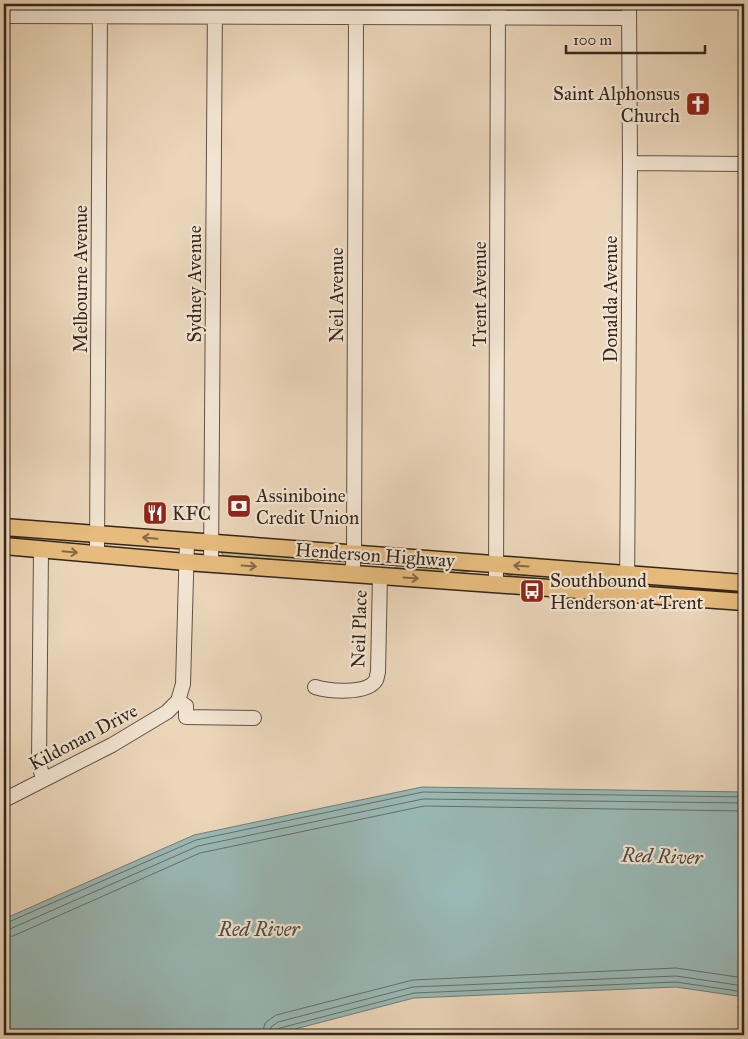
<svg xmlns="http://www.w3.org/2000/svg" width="748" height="1039" font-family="'IM FELL Great Primer',serif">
<rect width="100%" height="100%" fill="#ebd6ba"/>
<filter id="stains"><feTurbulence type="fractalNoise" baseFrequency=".004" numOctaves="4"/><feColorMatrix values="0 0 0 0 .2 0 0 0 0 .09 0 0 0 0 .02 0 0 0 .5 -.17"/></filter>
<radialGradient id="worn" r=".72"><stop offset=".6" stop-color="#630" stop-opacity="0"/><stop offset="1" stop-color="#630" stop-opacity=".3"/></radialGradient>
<path fill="#c0bb8a" stroke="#7a7052" d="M 222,552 L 266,552 L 340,559 L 309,562 L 225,556 L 222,554 Z
M 428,564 L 480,570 L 454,573 L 394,568 L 398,566 Z
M 503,571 L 612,580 L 574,582 L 516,577 L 507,575 Z
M 634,581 L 722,589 C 700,590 651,593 634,581 Z
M 738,1006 L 744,1006 L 744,1025 L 740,1024 Z"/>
<path fill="#99b8b5" stroke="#707e77" d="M 422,787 L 744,792 L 744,997 L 676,987 L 414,998 L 272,1035 L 4,1035 L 4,919 L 194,835 Z"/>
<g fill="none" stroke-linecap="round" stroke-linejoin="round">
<path stroke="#666f68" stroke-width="1" d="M 4,924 L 196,840 L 423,792 L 744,797
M 4,930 L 10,929 L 198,846 L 423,799 L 744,803
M 4,937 L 13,936 L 200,853 L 424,806 L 744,811
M 262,1035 L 265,1023 L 276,1015 L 413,980 L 676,968 L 744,978
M 269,1035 L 271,1027 L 278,1022 L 413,987 L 676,976 L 744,986
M 275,1035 L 276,1031 L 280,1028 L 414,993 L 676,982 L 744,992"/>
<defs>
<path id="minor" d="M 4,16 L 629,18
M 630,163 L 744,164
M 41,549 L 39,762 L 43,780
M 97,554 L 100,4
M 211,564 L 215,4
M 352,574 L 354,554 L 356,17
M 496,584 L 498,4
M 627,594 L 630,163 L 629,4
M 315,687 C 328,691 367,695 376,680 C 377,678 377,675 378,672 L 380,576
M 178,701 L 186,706 L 186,717 L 254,718
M 4,800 L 112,745 L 167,712 L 178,701 L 183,684 L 187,541"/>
<path id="major" d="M 4,527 L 744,583
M 4,546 L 186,562 L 744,602"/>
</defs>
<use href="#minor" stroke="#615243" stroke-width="16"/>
<use href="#major" stroke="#33261b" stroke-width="19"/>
<use href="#minor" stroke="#f2e4d2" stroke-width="14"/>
<use href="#major" stroke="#e6bb7d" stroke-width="16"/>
</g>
<defs><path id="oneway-shaft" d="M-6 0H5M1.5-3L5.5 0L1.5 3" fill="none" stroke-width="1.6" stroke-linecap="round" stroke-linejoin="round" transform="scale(1.25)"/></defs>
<g stroke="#846947">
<use href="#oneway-shaft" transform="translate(150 538) rotate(-175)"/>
<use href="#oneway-shaft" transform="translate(70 552) rotate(5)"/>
<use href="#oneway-shaft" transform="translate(249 566) rotate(4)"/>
<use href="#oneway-shaft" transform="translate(521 566) rotate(-176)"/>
<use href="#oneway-shaft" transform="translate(411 578) rotate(4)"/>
</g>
<defs>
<symbol id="church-square" viewBox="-11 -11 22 22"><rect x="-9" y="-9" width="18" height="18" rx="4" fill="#8f2418" stroke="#f2e4d2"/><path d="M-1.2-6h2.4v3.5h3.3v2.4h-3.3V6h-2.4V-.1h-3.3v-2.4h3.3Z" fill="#fff"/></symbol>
<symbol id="bank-square" viewBox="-11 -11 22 22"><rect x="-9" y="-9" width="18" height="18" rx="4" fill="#8f2418" stroke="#f2e4d2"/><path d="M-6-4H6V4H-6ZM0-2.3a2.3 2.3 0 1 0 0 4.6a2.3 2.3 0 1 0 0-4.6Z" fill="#fff"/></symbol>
<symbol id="restaurant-square" viewBox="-11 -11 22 22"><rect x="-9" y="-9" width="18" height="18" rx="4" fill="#8f2418" stroke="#f2e4d2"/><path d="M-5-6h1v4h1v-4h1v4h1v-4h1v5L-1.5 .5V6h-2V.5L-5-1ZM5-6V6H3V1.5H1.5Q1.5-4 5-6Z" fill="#fff"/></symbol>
<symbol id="bus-square" viewBox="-11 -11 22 22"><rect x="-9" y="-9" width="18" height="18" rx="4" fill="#8f2418" stroke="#f2e4d2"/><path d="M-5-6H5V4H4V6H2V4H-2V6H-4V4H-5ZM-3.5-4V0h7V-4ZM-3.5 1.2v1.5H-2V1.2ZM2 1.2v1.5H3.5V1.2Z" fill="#fff"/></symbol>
</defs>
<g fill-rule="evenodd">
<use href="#church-square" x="684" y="90" width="28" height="28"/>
<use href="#bank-square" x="225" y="492" width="28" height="28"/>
<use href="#restaurant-square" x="141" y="499" width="28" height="28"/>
<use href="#bus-square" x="518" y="577" width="28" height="28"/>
</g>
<g text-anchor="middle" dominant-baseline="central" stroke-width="4.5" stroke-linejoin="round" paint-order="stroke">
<g font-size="19" fill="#33261b" stroke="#f2e4d2" text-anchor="start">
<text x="680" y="93" text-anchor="end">Saint Alphonsus<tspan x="680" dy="22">Church</tspan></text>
<text x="256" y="495">Assiniboine<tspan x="256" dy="22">Credit Union</tspan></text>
<text x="172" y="513">KFC</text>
<text x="550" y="580">Southbound<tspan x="550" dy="22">Henderson at Trent</tspan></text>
</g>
<g font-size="19" fill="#33261b" stroke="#f2e4d2">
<text transform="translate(80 279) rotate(-90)">Melbourne Avenue</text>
<text transform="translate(194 284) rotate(-90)">Sydney Avenue</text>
<text transform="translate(479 294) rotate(-90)">Trent Avenue</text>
<text transform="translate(336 295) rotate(-90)">Neil Avenue</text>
<text transform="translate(610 299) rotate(-90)">Donalda Avenue</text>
<text transform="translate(375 555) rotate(4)">Henderson Highway</text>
<text transform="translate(359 629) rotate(-88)">Neil Place</text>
<text transform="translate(83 737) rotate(-28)">Kildonan Drive</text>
</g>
<g font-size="20" font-style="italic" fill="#4c4a42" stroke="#f2e4d2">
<text transform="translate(662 856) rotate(2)">Red River</text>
<text x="259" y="929">Red River</text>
</g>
</g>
<rect width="748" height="1039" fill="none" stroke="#ebd6ba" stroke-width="20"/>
<rect x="5" y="5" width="738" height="1029" fill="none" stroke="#33261b" stroke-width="2.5"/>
<rect x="10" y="10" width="728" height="1019" fill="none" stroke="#33261b"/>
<path d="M566 45v8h139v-8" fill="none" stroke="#33261b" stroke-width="2.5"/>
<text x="573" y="45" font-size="15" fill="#33261b" stroke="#f2e4d2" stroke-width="4" paint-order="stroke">100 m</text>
<rect width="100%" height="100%" filter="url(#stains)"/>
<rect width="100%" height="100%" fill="url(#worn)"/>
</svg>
